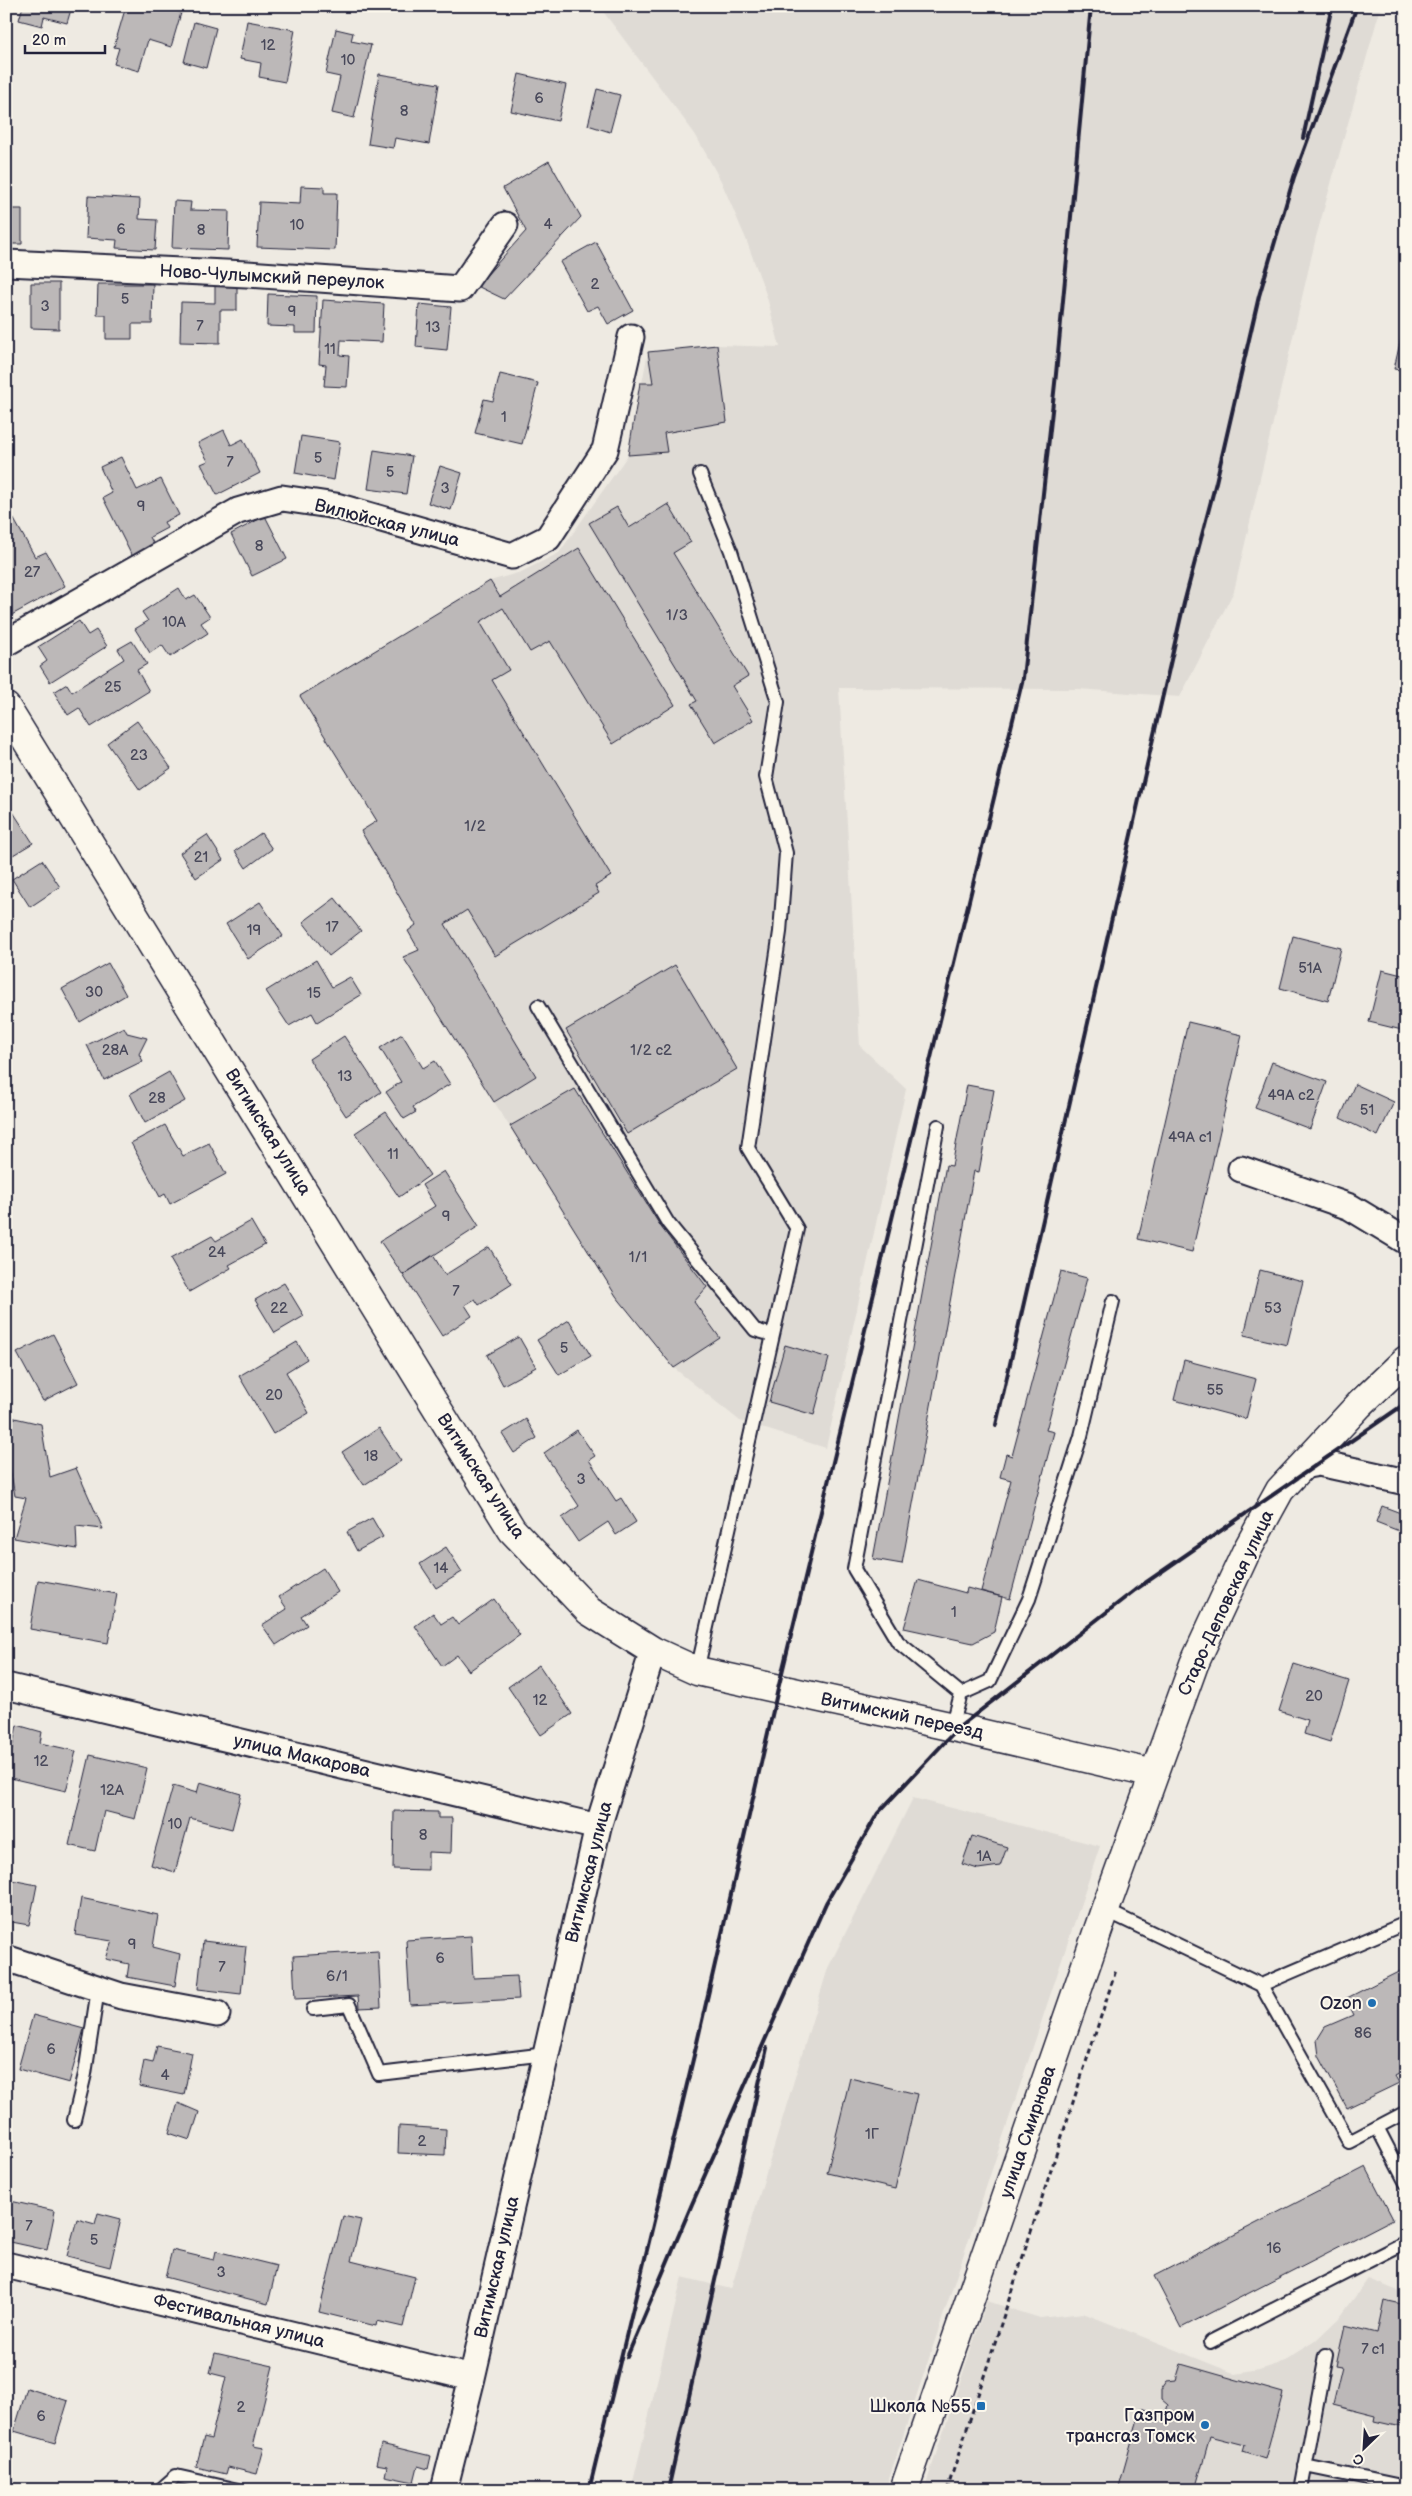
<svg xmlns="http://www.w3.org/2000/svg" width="1412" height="2496" font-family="'Balsamiq Sans',sans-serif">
<rect width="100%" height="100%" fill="#eeeae2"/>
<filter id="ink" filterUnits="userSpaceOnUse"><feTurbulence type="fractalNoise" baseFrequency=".02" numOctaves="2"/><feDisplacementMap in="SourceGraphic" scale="10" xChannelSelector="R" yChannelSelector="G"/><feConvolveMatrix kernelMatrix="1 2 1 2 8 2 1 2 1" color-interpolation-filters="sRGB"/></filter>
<g filter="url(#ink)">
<path fill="#dfdbd5" d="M 599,6 L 1381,6 L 1316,237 L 1234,591 L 1180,697 L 1079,689 L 839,688 L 860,1046 L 906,1089 L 826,1448 L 740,1421 L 674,1368 L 616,1296 L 403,957 L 418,950 L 408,931 L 415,925 L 361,831 L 377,821 L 300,696 L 490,581 L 521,572 L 559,553 L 628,455 L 648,352 L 717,345 L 780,347 L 767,297 L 746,239 L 721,181 L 695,134 Z
M 913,1798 L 1100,1846 L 885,2490 L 631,2490 L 682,2277 L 731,2289 L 828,1968 Z
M 1368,2279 L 1406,2294 L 1406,2490 L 924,2490 L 987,2301 L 1040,2318 L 1083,2313 L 1236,2374 L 1259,2370 L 1278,2364 L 1315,2341 L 1341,2316 Z"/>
<path fill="#bcb8b8" stroke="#22223b" d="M 23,6 L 72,6 L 67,23 L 44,17 L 42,26 L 19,20 Z
M 126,6 L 158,6 L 181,13 L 171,47 L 148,40 L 139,71 L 114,64 L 119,48 L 114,47 Z
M 247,21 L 295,30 L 285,82 L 259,77 L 261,63 L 240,59 Z
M 194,22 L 216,28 L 206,68 L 184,62 Z
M 336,29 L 353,33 L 351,41 L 371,45 L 354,118 L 332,113 L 340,77 L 326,74 Z
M 379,74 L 439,84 L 429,144 L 395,138 L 393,148 L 368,144 Z
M 519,74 L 566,85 L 558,121 L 511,111 Z
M 597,89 L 620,95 L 610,132 L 588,125 Z
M 549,161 L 581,217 L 504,299 L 477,286 L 526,231 L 503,188 Z
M 301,186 L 324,187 L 324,193 L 337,193 L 335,250 L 257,247 L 259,202 L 300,204 Z
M 88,196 L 140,199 L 139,219 L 157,220 L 155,250 L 116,248 L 117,240 L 86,238 Z
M 174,201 L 191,202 L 190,210 L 229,211 L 228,250 L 172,248 Z
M 6,209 L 22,209 L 22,244 L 6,244 Z
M 596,242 L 633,310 L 608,324 L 598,306 L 587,311 L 560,262 Z
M 215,282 L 237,283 L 237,310 L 220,310 L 220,343 L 180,342 L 181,302 L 215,303 Z
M 31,283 L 59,283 L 59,329 L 31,328 Z
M 98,284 L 153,284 L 152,324 L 132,324 L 132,339 L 106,339 L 106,315 L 97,315 Z
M 268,294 L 317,296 L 316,333 L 295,333 L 295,327 L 267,326 Z
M 323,300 L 384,304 L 382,342 L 341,340 L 340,355 L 349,356 L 347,387 L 324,386 L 326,365 L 319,364 Z
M 419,304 L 451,307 L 447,350 L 416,347 Z
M 1406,316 L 1406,371 L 1394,369 Z
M 717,345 L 727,422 L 664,433 L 667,452 L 628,455 L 640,383 L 653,383 L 648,352 Z
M 500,374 L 538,383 L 522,444 L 475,433 L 484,399 L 493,401 Z
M 224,430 L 231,445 L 243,439 L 260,473 L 217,495 L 201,464 L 208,461 L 198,443 Z
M 301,436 L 340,442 L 334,480 L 295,473 Z
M 374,450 L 412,456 L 406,494 L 368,489 Z
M 121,457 L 137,490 L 161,479 L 179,515 L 164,522 L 167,528 L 150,537 L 154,545 L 132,556 L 103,498 L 112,493 L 100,467 Z
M 440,466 L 462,473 L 451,510 L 428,503 Z
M 668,504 L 691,542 L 673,553 L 748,676 L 732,686 L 753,720 L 715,743 L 691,704 L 697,701 L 589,523 L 617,507 L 629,528 Z
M 11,514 L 35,557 L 46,552 L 65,586 L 6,618 L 6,516 Z
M 265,516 L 287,559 L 252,576 L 231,534 Z
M 579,548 L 675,705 L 613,744 L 550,641 L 530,652 L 503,608 L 480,622 L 509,670 L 492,680 L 611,876 L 595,886 L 599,893 L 495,956 L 467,910 L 445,924 L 536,1076 L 494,1102 L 403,957 L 419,950 L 408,931 L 416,925 L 361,831 L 377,821 L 300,696 L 490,581 L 500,597 Z
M 179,588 L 186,600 L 195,595 L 210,617 L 201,623 L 208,633 L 170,657 L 162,645 L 150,653 L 135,629 L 148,621 L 142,612 Z
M 79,621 L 88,635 L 96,630 L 107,646 L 50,682 L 40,666 L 47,661 L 38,647 Z
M 132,641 L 147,664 L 137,670 L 149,691 L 91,727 L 79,708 L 68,715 L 54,692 L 67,684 L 72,692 L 124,659 L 118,649 Z
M 137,721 L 171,768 L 140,790 L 107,743 Z
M 6,801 L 33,843 L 13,855 L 6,844 Z
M 261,833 L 272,849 L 246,868 L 235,851 Z
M 207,835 L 223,860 L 196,878 L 180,853 Z
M 42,860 L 60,887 L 30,907 L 12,879 Z
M 335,898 L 361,931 L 329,956 L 303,922 Z
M 260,902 L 283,936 L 248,959 L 226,924 Z
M 1293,936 L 1341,948 L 1328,1001 L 1280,988 Z
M 316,960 L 332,987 L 350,977 L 361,995 L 317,1022 L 312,1013 L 289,1026 L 266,991 Z
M 108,963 L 126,995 L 80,1022 L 62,989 Z
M 675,965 L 737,1069 L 627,1134 L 566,1030 Z
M 1382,970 L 1406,976 L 1406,1031 L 1369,1022 Z
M 1188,1022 L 1242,1035 L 1192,1252 L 1138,1239 Z
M 124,1027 L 127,1033 L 147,1038 L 139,1054 L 143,1061 L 104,1080 L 87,1045 Z
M 402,1034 L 423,1068 L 435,1061 L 450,1084 L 413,1107 L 416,1112 L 404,1119 L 386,1092 L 401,1082 L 380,1048 Z
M 344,1036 L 381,1092 L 346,1116 L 309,1059 Z
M 1272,1062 L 1327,1082 L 1310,1129 L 1255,1108 Z
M 169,1072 L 185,1101 L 145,1123 L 130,1094 Z
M 1355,1084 L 1394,1102 L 1378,1136 L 1340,1118 Z
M 967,1085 L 994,1090 L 979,1172 L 974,1171 L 902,1564 L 873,1559 L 946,1165 L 952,1166 Z
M 575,1089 L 661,1227 L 707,1287 L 694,1302 L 720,1338 L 674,1368 L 616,1296 L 510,1126 Z
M 386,1112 L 430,1175 L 399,1197 L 355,1133 Z
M 165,1125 L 183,1156 L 209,1143 L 226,1174 L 170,1204 L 165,1194 L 160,1197 L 131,1143 Z
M 444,1171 L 479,1226 L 403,1275 L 380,1241 L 435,1206 L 422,1185 Z
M 251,1221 L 265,1245 L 229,1265 L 231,1268 L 189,1292 L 170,1259 L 212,1236 L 216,1241 Z
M 489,1247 L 512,1284 L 479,1305 L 475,1299 L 465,1305 L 472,1316 L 442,1336 L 403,1275 L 433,1255 L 445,1275 Z
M 1260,1270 L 1303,1281 L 1287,1345 L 1244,1335 Z
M 1061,1271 L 1087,1278 L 1046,1430 L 1054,1432 L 1010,1599 L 981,1591 L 1011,1480 L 1000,1477 L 1006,1454 L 1012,1456 Z
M 284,1283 L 304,1316 L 275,1333 L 255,1300 Z
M 569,1320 L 591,1356 L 559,1375 L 537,1340 Z
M 53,1334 L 78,1383 L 43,1401 L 17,1353 Z
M 519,1337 L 536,1367 L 503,1385 L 487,1355 Z
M 297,1342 L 307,1359 L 286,1372 L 309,1413 L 273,1434 L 239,1376 Z
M 785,1345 L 829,1358 L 814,1415 L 769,1402 Z
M 1184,1360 L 1256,1379 L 1246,1419 L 1174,1400 Z
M 6,1416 L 41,1424 L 50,1477 L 76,1468 L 103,1529 L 76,1526 L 77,1549 L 14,1538 L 26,1498 L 15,1496 L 6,1446 Z
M 526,1419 L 537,1438 L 514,1453 L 502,1434 Z
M 379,1428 L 401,1461 L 364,1485 L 342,1452 Z
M 577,1430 L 595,1456 L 589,1460 L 616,1501 L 621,1498 L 636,1522 L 616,1535 L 608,1522 L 578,1542 L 562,1518 L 579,1506 L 544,1453 Z
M 1382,1506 L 1406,1515 L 1399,1531 L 1376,1522 Z
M 372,1518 L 383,1537 L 357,1551 L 347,1532 Z
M 446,1547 L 462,1572 L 436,1588 L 420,1564 Z
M 323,1568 L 338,1592 L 301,1616 L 307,1625 L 276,1645 L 262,1625 L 287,1609 L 279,1597 Z
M 38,1580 L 117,1594 L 108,1643 L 30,1629 Z
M 918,1580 L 966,1593 L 967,1588 L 1002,1597 L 994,1632 L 973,1643 L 904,1628 Z
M 494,1599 L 520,1635 L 469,1671 L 457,1655 L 442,1666 L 415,1626 L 433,1613 L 441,1624 L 452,1617 L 458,1625 Z
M 1294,1664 L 1349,1681 L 1330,1742 L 1304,1734 L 1308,1720 L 1279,1711 Z
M 539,1665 L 572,1714 L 541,1735 L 508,1687 Z
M 17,1725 L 42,1732 L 40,1743 L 76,1751 L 66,1791 L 6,1777 Z
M 90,1755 L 147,1768 L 135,1819 L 104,1811 L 95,1851 L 69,1845 Z
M 200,1782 L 241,1794 L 232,1829 L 190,1818 L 175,1872 L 151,1865 L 173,1786 L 197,1793 Z
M 394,1811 L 438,1812 L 438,1818 L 452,1818 L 451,1853 L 428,1852 L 428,1870 L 393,1869 Z
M 972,1836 L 1007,1847 L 1000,1866 L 978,1869 L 962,1864 Z
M 6,1879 L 37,1885 L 29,1925 L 6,1921 Z
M 81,1898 L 158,1915 L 153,1947 L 180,1954 L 175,1986 L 127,1977 L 129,1964 L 106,1959 L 112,1941 L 75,1935 Z
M 471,1936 L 473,1978 L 517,1976 L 519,1999 L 410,2005 L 406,1940 Z
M 203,1941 L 246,1946 L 241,1994 L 198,1989 Z
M 378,1951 L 381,2007 L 359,2008 L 358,1996 L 295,1999 L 293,1956 Z
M 1406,1968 L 1406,2070 L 1395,2076 L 1399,2083 L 1347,2108 L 1319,2056 L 1317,2040 L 1325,2027 L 1353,2015 L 1345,1999 Z
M 33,2015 L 84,2029 L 69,2083 L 18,2069 Z
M 157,2046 L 192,2053 L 184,2095 L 139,2086 L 144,2061 L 153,2063 Z
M 850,2078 L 917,2094 L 895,2189 L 827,2173 Z
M 178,2103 L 199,2112 L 190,2140 L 169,2133 Z
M 399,2126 L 446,2129 L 445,2155 L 398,2153 Z
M 1366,2167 L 1393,2219 L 1181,2328 L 1154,2276 Z
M 6,2200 L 55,2211 L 47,2250 L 6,2241 Z
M 98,2213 L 121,2219 L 110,2267 L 67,2256 L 77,2219 L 95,2224 Z
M 343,2216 L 361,2220 L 351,2261 L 415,2277 L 403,2327 L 377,2321 L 376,2326 L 319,2312 Z
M 172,2250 L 214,2260 L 216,2251 L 277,2266 L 268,2304 L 165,2277 Z
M 1384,2300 L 1406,2305 L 1406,2428 L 1375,2421 L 1376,2416 L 1333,2405 L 1342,2367 L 1336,2366 L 1345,2325 L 1377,2333 Z
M 215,2353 L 273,2366 L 253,2446 L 264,2448 L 257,2474 L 228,2467 L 226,2474 L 196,2467 L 204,2437 L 211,2439 L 226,2377 L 210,2373 Z
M 1181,2364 L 1283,2393 L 1265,2459 L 1243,2452 L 1245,2445 L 1210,2436 L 1195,2490 L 1118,2490 L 1141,2408 L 1165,2415 L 1168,2405 L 1161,2399 L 1161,2390 L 1167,2381 L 1176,2380 Z
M 27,2388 L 68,2401 L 55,2443 L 14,2431 Z
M 381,2444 L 431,2456 L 428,2469 L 418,2466 L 414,2482 L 385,2476 L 387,2466 L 376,2464 Z"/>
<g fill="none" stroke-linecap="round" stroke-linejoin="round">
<defs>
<path id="lane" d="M 538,1006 L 668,1223 L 755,1330 L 773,1335
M 938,1126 L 854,1569 L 898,1642 L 961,1694 L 952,1727
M 697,1671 L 797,1229 L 748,1148 L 780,932 L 786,853 L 766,777 L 778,702 L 731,551 L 700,474
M 961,1694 L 990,1681 L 1029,1599 L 1081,1436 L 1113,1301
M 1105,1910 L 1261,1985 L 1349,2142 L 1406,2112
M 1261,1985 L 1406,1923
M 313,2009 L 349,2005 L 379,2074 L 546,2054
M 74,2120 L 85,2074 L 98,1989
M 1377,2127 L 1406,2183
M 1210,2342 L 1406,2242
M 1305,2466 L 1406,2487
M 160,2490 L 176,2476 L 238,2490
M 1301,2490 L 1326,2355"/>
<path id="street" d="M 6,263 L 247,274 L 460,289 L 505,225
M 6,643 L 238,511 L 282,498 L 336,506 L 512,556 L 548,538 L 605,450 L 631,337
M 1241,1169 L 1350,1207 L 1406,1241
M 1302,1466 L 1319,1463 L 1406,1482
M 6,1686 L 598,1827
M 6,1958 L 121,1996 L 217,2014
M 6,2265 L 472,2378
M 444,2490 L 472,2378 L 598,1827 L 653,1651"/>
<path id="secondary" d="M 6,707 L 512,1530 L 589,1611 L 653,1651 L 697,1671 L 958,1728 L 1154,1774
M 904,2490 L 1105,1910 L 1194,1664 L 1246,1552 L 1280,1490 L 1359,1405 L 1406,1360"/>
</defs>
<use href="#lane" stroke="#22223b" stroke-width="16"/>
<use href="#street" stroke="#22223b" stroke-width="29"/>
<use href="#secondary" stroke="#22223b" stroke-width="31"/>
<path stroke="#22223b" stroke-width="3" stroke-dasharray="5 4" stroke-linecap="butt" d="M 947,2490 L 1116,1970"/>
<use href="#lane" stroke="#fbf7ec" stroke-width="12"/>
<use href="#street" stroke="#fbf7ec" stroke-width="25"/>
<use href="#secondary" stroke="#fbf7ec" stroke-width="28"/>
<path stroke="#22223b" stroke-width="4" d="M 1303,138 L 1332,6
M 996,1425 L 1184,603 L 1216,482 L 1259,296 L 1294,177 L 1357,6
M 627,2357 L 692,2204 L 826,1903 L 878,1813 L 958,1728 L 1135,1590 L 1406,1403
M 589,2490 L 696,2047 L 778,1689 L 1023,678 L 1056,374 L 1091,6
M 668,2490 L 767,2048"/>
</g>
</g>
<g fill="#1f6fb2" stroke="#fbf7ec" stroke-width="2">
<circle cx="1372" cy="2003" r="5"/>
<rect x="976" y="2401" width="10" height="10" rx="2.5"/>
<circle cx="1205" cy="2425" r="5"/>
</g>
<g text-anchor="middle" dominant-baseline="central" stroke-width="4" stroke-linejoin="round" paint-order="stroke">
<g font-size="15" fill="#48485a">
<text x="268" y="45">12</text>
<text x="348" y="60">10</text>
<text x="539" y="98">6</text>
<text x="404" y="111">8</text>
<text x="548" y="224">4</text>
<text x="297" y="225">10</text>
<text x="121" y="229">6</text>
<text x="201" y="230">8</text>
<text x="595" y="284">2</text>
<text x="125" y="299">5</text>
<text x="45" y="306">3</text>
<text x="292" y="311">9</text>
<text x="200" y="326">7</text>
<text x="433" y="327">13</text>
<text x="330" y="349">11</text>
<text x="504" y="417">1</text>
<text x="318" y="458">5</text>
<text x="230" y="462">7</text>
<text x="390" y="472">5</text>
<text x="445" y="488">3</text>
<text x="141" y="506">9</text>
<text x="259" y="546">8</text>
<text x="32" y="572">27</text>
<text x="677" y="615">1/3</text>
<text x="174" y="622">10А</text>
<text x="113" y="687">25</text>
<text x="139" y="755">23</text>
<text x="475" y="826">1/2</text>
<text x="201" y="857">21</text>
<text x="332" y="927">17</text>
<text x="254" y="930">19</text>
<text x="1310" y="968">51А</text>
<text x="94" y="992">30</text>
<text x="314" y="993">15</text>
<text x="115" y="1050">28А</text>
<text x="651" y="1050">1/2 с2</text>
<text x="345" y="1076">13</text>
<text x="1291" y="1095">49А с2</text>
<text x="157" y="1098">28</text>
<text x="1367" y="1110">51</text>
<text x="1190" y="1137">49А с1</text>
<text x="393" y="1154">11</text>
<text x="446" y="1216">9</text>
<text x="217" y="1252">24</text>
<text x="638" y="1257">1/1</text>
<text x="456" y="1291">7</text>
<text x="279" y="1308">22</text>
<text x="1273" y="1308">53</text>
<text x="564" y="1348">5</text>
<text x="1215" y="1390">55</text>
<text x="274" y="1395">20</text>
<text x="371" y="1456">18</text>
<text x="581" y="1479">3</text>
<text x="441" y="1568">14</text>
<text x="954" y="1612">1</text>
<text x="1314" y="1696">20</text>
<text x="540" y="1700">12</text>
<text x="41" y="1761">12</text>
<text x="112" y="1790">12А</text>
<text x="175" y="1824">10</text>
<text x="423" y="1835">8</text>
<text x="984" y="1856">1А</text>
<text x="132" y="1944">9</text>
<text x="440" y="1958">6</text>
<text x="222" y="1967">7</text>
<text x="337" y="1976">6/1</text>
<text x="1363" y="2033">86</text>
<text x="51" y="2049">6</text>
<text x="165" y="2075">4</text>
<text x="872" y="2134">1Г</text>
<text x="422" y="2141">2</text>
<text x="29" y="2226">7</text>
<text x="94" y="2240">5</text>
<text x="1274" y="2248">16</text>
<text x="221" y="2272">3</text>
<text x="1373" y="2349">7 с1</text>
<text x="241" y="2407">2</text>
<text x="41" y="2416">6</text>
</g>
<g font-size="18" fill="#22223b" stroke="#fbf7ec">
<text transform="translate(272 277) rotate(3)">Ново-Чулымский переулок</text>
<text transform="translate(387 523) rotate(14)">Вилюйская улица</text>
<text transform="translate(268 1132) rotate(58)">Витимская улица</text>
<text transform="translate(481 1476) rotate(57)">Витимская улица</text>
<text transform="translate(1226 1603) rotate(-65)">Старо-Деповская улица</text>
<text transform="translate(902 1716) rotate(12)">Витимский переезд</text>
<text transform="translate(302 1756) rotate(13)">улица Макарова</text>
<text transform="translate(589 1872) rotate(-76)">Витимская улица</text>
<text transform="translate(1028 2132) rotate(-71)">улица Смирнова</text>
<text transform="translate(497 2267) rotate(-77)">Витимская улица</text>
<text transform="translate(239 2321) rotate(14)">Фестивальная улица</text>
</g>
<g font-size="18" fill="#22223b" stroke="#fbf7ec" text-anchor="end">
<text x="1362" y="2003">Ozon</text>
<text x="971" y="2406">Школа №55</text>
<text x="1195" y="2415">Газпром<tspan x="1195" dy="21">трансгаз Томск</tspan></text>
</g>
</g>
<rect width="1412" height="2496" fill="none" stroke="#fbf7ec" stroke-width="25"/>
<rect x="12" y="12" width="1387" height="2471" fill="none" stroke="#22223b" stroke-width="2" filter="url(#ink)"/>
<g transform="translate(1364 2448) rotate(205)" stroke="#fbf7ec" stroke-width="4" paint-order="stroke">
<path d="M0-4L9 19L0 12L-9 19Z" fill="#22223b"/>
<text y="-8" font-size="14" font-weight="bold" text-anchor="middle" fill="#22223b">С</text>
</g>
<path d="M25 45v8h80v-8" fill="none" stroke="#22223b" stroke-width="2.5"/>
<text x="32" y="45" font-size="15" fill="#22223b" stroke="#fbf7ec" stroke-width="4" paint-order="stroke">20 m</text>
</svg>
